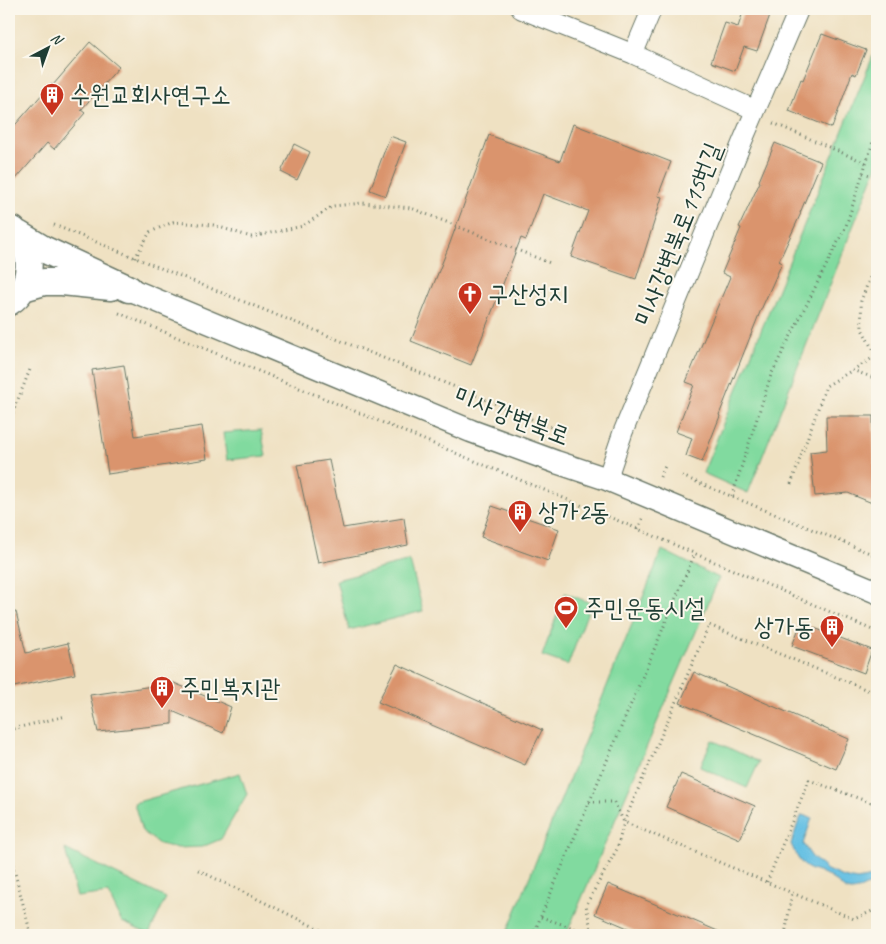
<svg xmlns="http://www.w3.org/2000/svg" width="886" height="944" font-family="Caveat,'Poor Story',sans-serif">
<rect width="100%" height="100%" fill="#fbf7ec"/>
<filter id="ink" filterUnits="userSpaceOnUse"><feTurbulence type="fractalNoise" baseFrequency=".02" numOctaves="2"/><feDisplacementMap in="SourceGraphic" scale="10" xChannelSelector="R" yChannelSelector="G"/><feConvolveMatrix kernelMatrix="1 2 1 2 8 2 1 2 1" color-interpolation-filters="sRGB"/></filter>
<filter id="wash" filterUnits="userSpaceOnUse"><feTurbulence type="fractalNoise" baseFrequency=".0096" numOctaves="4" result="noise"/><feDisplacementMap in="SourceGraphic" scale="20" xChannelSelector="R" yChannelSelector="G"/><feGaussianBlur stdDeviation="1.12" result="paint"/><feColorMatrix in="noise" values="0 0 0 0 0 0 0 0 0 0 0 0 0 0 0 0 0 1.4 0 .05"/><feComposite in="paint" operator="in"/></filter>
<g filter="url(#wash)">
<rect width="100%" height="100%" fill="#efe1c2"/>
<path fill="#81da9f" stroke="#508c6a" d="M 877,46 L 877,166 L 748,493 L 703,473 Z
M 261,430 L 266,456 L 227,460 L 223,433 Z
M 662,550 L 719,578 L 566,935 L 506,935 Z
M 410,561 L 423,611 L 349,630 L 336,580 Z
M 565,593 L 591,603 L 568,665 L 542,656 Z
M 712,740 L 759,762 L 747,788 L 700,767 Z
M 240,773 L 247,794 L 221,839 L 202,847 L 178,848 L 159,844 L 142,831 L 134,803 Z
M 65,849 L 166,898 L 149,934 L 122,922 L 108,893 L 77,897 Z"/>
<path fill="#65c0e3" stroke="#427e8c" d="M 802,815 L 812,818 L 803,844 L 812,857 L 827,870 L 843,877 L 857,880 L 877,876 L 877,885 C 864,883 861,891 851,891 C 844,891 840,884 835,881 C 832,879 828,876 825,874 C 819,872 812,871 806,867 C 799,862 795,853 791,844 L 798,823 Z"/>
<g id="blocks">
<path fill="#da946d" d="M 744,9 L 754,9 L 770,15 L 757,51 L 744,47 L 735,71 L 711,62 L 725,23 L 738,27 Z
M 822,34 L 866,50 L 856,75 L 852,73 L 832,128 L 789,111 L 801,79 L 803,80 Z
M 90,42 L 119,67 L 81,110 L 85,113 L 54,149 L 47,143 L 9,187 L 9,132 L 51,84 L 53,85 Z
M 573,124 L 671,162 L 658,196 L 662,197 L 636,279 L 571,257 L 588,211 L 543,194 L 526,240 L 521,238 L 471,365 L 411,341 L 450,243 L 489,135 L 560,161 Z
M 390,136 L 406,142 L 386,196 L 370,190 Z
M 775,143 L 821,162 L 800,213 L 801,213 L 779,261 L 782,263 L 760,312 L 719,415 L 720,416 L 702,462 L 686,456 L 692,438 L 676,432 L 694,385 L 686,382 L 730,277 L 722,273 L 741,228 L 739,227 L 760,182 L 759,181 Z
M 294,144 L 310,152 L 297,180 L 281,172 Z
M 124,365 L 135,436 L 202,426 L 207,459 L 108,474 L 92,370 Z
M 826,416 L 873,416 L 874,464 L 877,465 L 877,505 L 848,493 L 815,496 L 810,452 L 827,450 Z
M 329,460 L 343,528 L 404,518 L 408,545 L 318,563 L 297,465 Z
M 492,506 L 559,529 L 548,561 L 481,537 Z
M 16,612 L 26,653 L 68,643 L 75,674 L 9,688 L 9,613 Z
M 801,623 L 872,650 L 864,673 L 792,646 Z
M 397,664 L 542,730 L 525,765 L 378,702 Z
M 694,672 L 849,739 L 836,769 L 680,703 Z
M 174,683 L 231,707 L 223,733 L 172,711 L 172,724 L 98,732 L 90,695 Z
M 681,774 L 755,806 L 740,839 L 666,807 Z
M 608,884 L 727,935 L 644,935 L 595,914 Z"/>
</g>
</g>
<g filter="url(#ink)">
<use href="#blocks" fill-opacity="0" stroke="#687666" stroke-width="1"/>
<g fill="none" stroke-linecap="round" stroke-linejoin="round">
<defs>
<path id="minor" d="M 521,9 L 633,54 L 755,110
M 633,54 L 652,9
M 607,479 L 623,432 L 743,140 L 799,9"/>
<path id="tertiary" d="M 129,289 L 471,431 L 556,462 L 607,479 L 877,592"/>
<path id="secondary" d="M 18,234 L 43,249 L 129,289
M 23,288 L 44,282 L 62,282 L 111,287
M 9,302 C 34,287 35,248 13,230"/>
</defs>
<use href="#minor" stroke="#687666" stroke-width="21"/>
<use href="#tertiary" stroke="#687666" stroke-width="25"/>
<use href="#secondary" stroke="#687666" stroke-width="29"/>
<path stroke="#687666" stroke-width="3" stroke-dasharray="1 4" stroke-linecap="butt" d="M 773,123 L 866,163
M 863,173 L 877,177
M 54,225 L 475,395 L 560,431
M 135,258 L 150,232 L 173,222 L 213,225 L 251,237 L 303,226 L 333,206 L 363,203 L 411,208 L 550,263
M 119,313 L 638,529 L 877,632
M 852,370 L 877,379
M 9,422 L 31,367
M 682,476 L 877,556
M 660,477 L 665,466
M 791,484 L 826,386 L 876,356 L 862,329 L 861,301 L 877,259
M 732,496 L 771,375 L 846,226 L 877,129
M 638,529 L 643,517
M 9,727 L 12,729 L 66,716
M 589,802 L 614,802 L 624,822 L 854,919 L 877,909
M 9,850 L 31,935
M 198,870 L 331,935
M 767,882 L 809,780 L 877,805
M 541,917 L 591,934
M 533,935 L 695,553
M 595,935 L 592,934 L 586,905 L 617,849 L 624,822 L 709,625 L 877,694
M 785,935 L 792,893"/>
<use href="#minor" stroke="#fff" stroke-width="19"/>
<use href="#tertiary" stroke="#fff" stroke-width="22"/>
<use href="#secondary" stroke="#fff" stroke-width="26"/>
</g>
</g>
<defs>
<symbol id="building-pin" viewBox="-11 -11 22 30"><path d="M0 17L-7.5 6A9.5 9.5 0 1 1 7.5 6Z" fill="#c8321e" stroke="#fbf7ec"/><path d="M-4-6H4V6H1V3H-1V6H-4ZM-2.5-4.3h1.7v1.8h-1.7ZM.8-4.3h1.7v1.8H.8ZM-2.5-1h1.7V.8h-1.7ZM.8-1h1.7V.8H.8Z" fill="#fff"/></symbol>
<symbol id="church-pin" viewBox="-11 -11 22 30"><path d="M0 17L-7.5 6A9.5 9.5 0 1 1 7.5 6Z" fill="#c8321e" stroke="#fbf7ec"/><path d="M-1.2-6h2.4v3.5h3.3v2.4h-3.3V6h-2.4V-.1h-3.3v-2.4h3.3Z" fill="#fff"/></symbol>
<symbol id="stadium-pin" viewBox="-11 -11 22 30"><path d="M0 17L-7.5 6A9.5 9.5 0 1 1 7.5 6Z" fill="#c8321e" stroke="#fbf7ec"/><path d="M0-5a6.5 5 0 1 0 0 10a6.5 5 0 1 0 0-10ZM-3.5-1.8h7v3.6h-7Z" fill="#fff"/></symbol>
</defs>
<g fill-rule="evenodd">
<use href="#building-pin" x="38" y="81" width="28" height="38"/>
<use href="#church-pin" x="456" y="280" width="28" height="38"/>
<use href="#building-pin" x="506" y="498" width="28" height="38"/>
<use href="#stadium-pin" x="552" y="594" width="28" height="38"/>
<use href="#building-pin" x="818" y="613" width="28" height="38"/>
<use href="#building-pin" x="148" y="674" width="28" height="38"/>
</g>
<g text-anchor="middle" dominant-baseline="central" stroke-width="4" stroke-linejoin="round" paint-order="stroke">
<g font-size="25" fill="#1f3d34" stroke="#fbf7ec" text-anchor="start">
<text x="70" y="95">수원교회사연구소</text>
<text x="488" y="294">구산성지</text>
<text x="538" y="512">상가2동</text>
<text x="584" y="608">주민운동시설</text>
<text x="814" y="627" text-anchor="end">상가동</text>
<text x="180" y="688">주민복지관</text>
</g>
<g font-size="25" fill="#1f3d34" stroke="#fbf7ec">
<text transform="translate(678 234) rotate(-68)">미사강변북로115번길</text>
<text transform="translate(512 416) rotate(21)">미사강변북로</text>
</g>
</g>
<rect width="886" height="944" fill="none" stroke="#fbf7ec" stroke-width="30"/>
<g transform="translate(48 48) rotate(41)" stroke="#fbf7ec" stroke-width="4" paint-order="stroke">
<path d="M0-4L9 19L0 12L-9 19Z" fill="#1f3d34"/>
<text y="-8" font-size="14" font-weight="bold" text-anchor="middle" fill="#1f3d34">N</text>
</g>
</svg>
